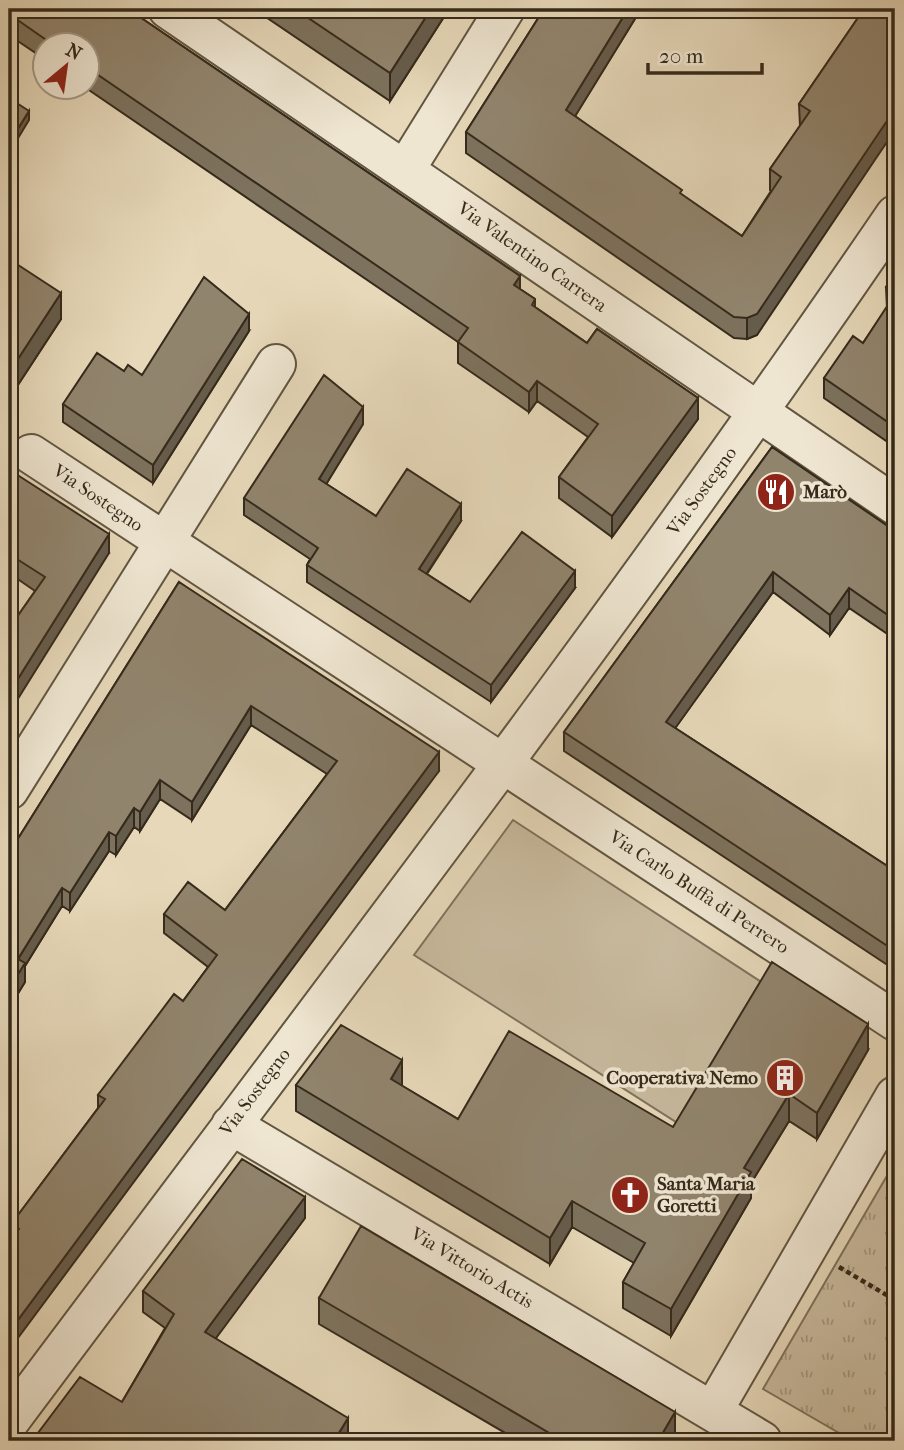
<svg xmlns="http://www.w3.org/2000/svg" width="904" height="1450" font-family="'IM FELL French Canon',serif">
<defs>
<pattern id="grass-tufts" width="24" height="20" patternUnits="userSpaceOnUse" patternTransform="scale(1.75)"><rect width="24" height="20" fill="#c8ba9e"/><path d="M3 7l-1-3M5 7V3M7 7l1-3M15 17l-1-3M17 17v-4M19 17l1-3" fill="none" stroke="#a39780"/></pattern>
</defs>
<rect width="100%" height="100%" fill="#e6d8b9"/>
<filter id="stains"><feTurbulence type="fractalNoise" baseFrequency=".00286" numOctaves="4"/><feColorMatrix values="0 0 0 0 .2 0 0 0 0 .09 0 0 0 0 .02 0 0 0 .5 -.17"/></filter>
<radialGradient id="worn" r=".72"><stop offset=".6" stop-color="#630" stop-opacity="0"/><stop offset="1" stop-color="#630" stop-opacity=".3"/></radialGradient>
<path fill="url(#grass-tufts)" stroke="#7e725c" stroke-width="2" d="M 895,1162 L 895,1441 L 853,1441 L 763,1389 Z"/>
<path fill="#c8ba9e" stroke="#7e725c" stroke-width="2" d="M 513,820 L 772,989 L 687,1129 L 414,955 Z"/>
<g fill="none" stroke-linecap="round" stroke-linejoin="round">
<defs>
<path id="street" d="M 168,9 L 895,505
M 405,170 L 505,9
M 31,454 L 895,1021
M 9,790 L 276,364
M 231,1125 L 762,1441
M 713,1411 L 895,1096
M 9,1422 C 308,1022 614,627 895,215"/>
</defs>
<use href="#street" stroke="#615642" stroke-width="42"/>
<path stroke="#352a1b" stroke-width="4.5" stroke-dasharray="5 3.5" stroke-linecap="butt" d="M 839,1267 L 895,1300"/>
<use href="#street" stroke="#efe6d2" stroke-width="38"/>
</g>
<path fill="#7d725e" stroke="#352a1b" stroke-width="2" d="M 9,9 L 128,9 L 520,276 L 520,289 L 535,299 L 535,307 L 587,343 L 597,329 L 698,398 L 698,419 L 612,537 L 559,498 L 559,477 L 588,437 L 537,401 L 529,412 L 458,363 L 458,342 L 86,88 L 88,88 L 88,46 L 46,46 L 46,60 L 9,35 Z
M 254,9 L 449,9 L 390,101 Z
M 544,9 L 641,9 L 575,116 L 682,195 L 742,236 L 771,191 L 770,190 L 770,169 L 800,126 L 799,104 L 864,9 L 757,335 L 747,339 L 734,338 L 466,153 L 466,132 Z
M 9,259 L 61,319 L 14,391 L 9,388 Z
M 895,274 L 895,447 L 824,398 L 824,378 L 863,343 L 887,308 L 886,287 Z
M 249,331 L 153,483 L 63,422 L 63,404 L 124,371 L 142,375 Z
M 363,424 L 326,484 L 376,516 L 461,521 L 427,574 L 470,602 L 575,588 L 491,702 L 307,582 L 307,565 L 310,559 L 244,515 L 244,498 Z
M 772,447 L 895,531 L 895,639 L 849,608 L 830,635 L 773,592 L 675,728 L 895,871 L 895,970 L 564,751 L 564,732 Z
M 9,485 L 109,553 L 10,627 L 35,591 L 9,573 Z
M 179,582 L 439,771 L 12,1239 L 12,1223 L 98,1108 L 98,1095 L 183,1001 L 208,967 L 164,933 L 164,914 L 225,910 L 327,774 L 251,725 L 192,820 L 160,799 L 140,831 L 134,827 L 116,855 L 109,851 L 70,911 L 62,906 L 25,966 L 25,982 L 9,1008 L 9,853 Z
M 868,1050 L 817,1139 L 789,1121 L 751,1183 L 751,1198 L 671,1336 L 623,1308 L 623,1282 L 634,1263 L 572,1227 L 550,1264 L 296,1111 L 296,1085 L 402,1086 L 458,1119 L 673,1127 Z
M 305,1218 L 215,1338 L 348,1438 L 346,1441 L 38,1441 L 38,1433 L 122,1402 L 165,1328 L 143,1312 L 143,1291 Z
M 319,1298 L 675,1437 L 673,1441 L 519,1441 L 319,1324 Z"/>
<path fill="#665c4c" stroke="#352a1b" stroke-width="2" d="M 431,9 L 449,9 L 390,101 L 390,73 Z
M 628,9 L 641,9 L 566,131 L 566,110 Z
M 895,109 L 895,130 L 757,335 L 747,339 L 747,318 Z
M 29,111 L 29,120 L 9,153 L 9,143 Z
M 520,276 L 520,297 L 514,285 Z
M 61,293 L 61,319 L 14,391 L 14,365 Z
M 249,314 L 249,331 L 153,483 L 153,465 Z
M 537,381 L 537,401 L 529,412 L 529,392 Z
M 698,398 L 698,419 L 612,537 L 612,516 Z
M 363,407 L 363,424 L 319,496 L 319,479 Z
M 461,504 L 461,521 L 419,585 L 419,569 Z
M 109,534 L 109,553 L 9,713 L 9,693 Z
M 575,571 L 575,588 L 491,702 L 491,685 Z
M 773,572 L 773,592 L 666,741 L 666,722 Z
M 849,588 L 849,608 L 830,635 L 830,615 Z
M 251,706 L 251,725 L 192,820 L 192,802 Z
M 439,752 L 439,771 L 9,1350 L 9,1332 Z
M 160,780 L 160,799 L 140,831 L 140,812 Z
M 134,808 L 134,827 L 116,855 L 116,836 Z
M 109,832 L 109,851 L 70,911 L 70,893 Z
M 62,888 L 62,906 L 25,966 L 25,982 L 9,1008 L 9,989 L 18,959 Z
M 868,1024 L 868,1050 L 817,1139 L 817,1113 Z
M 402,1060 L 402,1087 L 391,1079 Z
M 789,1094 L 789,1121 L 751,1183 L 751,1198 L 671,1336 L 671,1309 L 744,1168 Z
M 305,1197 L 305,1218 L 205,1353 L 205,1332 Z
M 572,1201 L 572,1227 L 550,1264 L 550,1238 Z
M 675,1412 L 675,1437 L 673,1441 L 658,1441 Z
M 348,1418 L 348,1438 L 346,1441 L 334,1441 Z"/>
<path fill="#91846d" stroke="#352a1b" stroke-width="2" d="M 9,9 L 128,9 L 520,276 L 514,285 L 535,299 L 532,305 L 587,343 L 597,329 L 698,398 L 612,516 L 559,477 L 598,424 L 537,381 L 529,392 L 458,342 L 468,328 L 88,68 L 88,46 L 55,46 L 9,14 Z
M 295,9 L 431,9 L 390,73 Z
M 544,9 L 628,9 L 566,110 L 682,190 L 680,193 L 742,236 L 781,177 L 770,169 L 810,111 L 799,104 L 864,9 L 895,9 L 895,109 L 757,314 L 747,318 L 734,317 L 466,132 Z
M 9,98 L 29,111 L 9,143 Z
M 9,259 L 61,293 L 14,365 L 9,362 Z
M 895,274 L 895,294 L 886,287 Z
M 204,277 L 249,314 L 153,465 L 63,404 L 97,353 L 124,371 L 128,365 L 142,375 Z
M 895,294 L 895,427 L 824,378 L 853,336 L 863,343 Z
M 324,375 L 363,407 L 319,479 L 376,516 L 407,469 L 461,504 L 419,569 L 470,602 L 522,532 L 575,571 L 491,685 L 307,565 L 318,548 L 244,498 Z
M 772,447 L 895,531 L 895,620 L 849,588 L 830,615 L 773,572 L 666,722 L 895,871 L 895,951 L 564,732 Z
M 16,474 L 109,534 L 9,693 L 9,626 L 10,627 L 45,577 L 9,554 L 9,485 Z
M 179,582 L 439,752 L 9,1332 L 9,1243 L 19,1229 L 12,1223 L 105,1099 L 98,1095 L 174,994 L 183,1001 L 217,955 L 164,914 L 188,882 L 225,910 L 337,761 L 251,706 L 192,802 L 160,780 L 140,812 L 134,808 L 116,836 L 109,832 L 70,893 L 62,888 L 18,959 L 25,963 L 9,989 L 9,853 Z
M 772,962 L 868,1024 L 817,1113 L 789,1094 L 744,1168 L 751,1172 L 671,1309 L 623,1282 L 645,1243 L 572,1201 L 550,1238 L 296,1085 L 341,1025 L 402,1060 L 391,1079 L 458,1119 L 509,1031 L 673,1127 Z
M 242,1159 L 305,1197 L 205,1332 L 348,1418 L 334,1441 L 319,1441 L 313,1437 L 310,1441 L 52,1441 L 38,1433 L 80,1377 L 122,1402 L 174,1314 L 143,1291 Z
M 361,1226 L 675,1412 L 658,1441 L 563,1441 L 319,1298 Z"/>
<defs>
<symbol id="restaurant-disc" viewBox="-11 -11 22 22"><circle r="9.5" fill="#8f2418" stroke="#efe6d2"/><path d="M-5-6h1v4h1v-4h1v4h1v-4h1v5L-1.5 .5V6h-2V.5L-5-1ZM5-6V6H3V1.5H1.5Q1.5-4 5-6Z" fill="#fff"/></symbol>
<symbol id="building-disc" viewBox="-11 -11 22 22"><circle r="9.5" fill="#8f2418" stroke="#efe6d2"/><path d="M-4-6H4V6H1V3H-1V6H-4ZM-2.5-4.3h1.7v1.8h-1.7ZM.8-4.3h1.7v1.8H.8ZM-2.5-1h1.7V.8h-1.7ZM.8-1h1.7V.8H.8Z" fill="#fff"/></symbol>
<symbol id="church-disc" viewBox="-11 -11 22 22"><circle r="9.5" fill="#8f2418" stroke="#efe6d2"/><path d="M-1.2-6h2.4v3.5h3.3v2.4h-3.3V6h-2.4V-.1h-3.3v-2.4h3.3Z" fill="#fff"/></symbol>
</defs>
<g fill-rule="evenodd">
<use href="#restaurant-disc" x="754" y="470" width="44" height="44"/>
<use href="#building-disc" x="763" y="1056" width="44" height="44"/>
<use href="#church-disc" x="608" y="1173" width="44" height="44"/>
</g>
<g text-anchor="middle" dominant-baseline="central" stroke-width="7" stroke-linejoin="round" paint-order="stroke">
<g font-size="19" fill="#352a1b" stroke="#efe6d2">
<text transform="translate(532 257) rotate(35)">Via Valentino Carrera</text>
<text transform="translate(702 491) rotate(-54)">Via Sostegno</text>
<text transform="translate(98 498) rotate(34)">Via Sostegno</text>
<text transform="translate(699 892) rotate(33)">Via Carlo Buffa di Perrero</text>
<text transform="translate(255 1092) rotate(-53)">Via Sostegno</text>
<text transform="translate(472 1268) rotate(31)">Via Vittorio Actis</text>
</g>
<g font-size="19" font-weight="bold" fill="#352a1b" stroke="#efe6d2" text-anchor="start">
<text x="803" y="492">Marò</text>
<text x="758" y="1078" text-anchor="end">Cooperativa Nemo</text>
<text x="657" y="1184">Santa Maria<tspan x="657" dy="22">Goretti</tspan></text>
</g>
</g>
<rect width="904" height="1450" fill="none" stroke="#e6d8b9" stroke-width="35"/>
<rect x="10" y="10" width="883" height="1429" fill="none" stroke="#352a1b" stroke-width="3.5"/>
<rect x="18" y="18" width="869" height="1415" fill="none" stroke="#352a1b" stroke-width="2"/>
<g transform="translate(66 66) rotate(29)"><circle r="33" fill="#efe6d2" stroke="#a59b89" stroke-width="2"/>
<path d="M0-5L12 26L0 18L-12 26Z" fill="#8f2418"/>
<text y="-10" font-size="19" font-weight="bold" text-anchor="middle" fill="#352a1b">N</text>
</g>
<path d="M648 63v10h114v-10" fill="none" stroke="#352a1b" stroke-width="3.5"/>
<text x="659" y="63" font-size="21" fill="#352a1b" stroke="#efe6d2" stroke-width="5" paint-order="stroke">20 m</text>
<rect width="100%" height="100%" filter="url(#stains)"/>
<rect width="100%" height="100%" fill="url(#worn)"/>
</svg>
